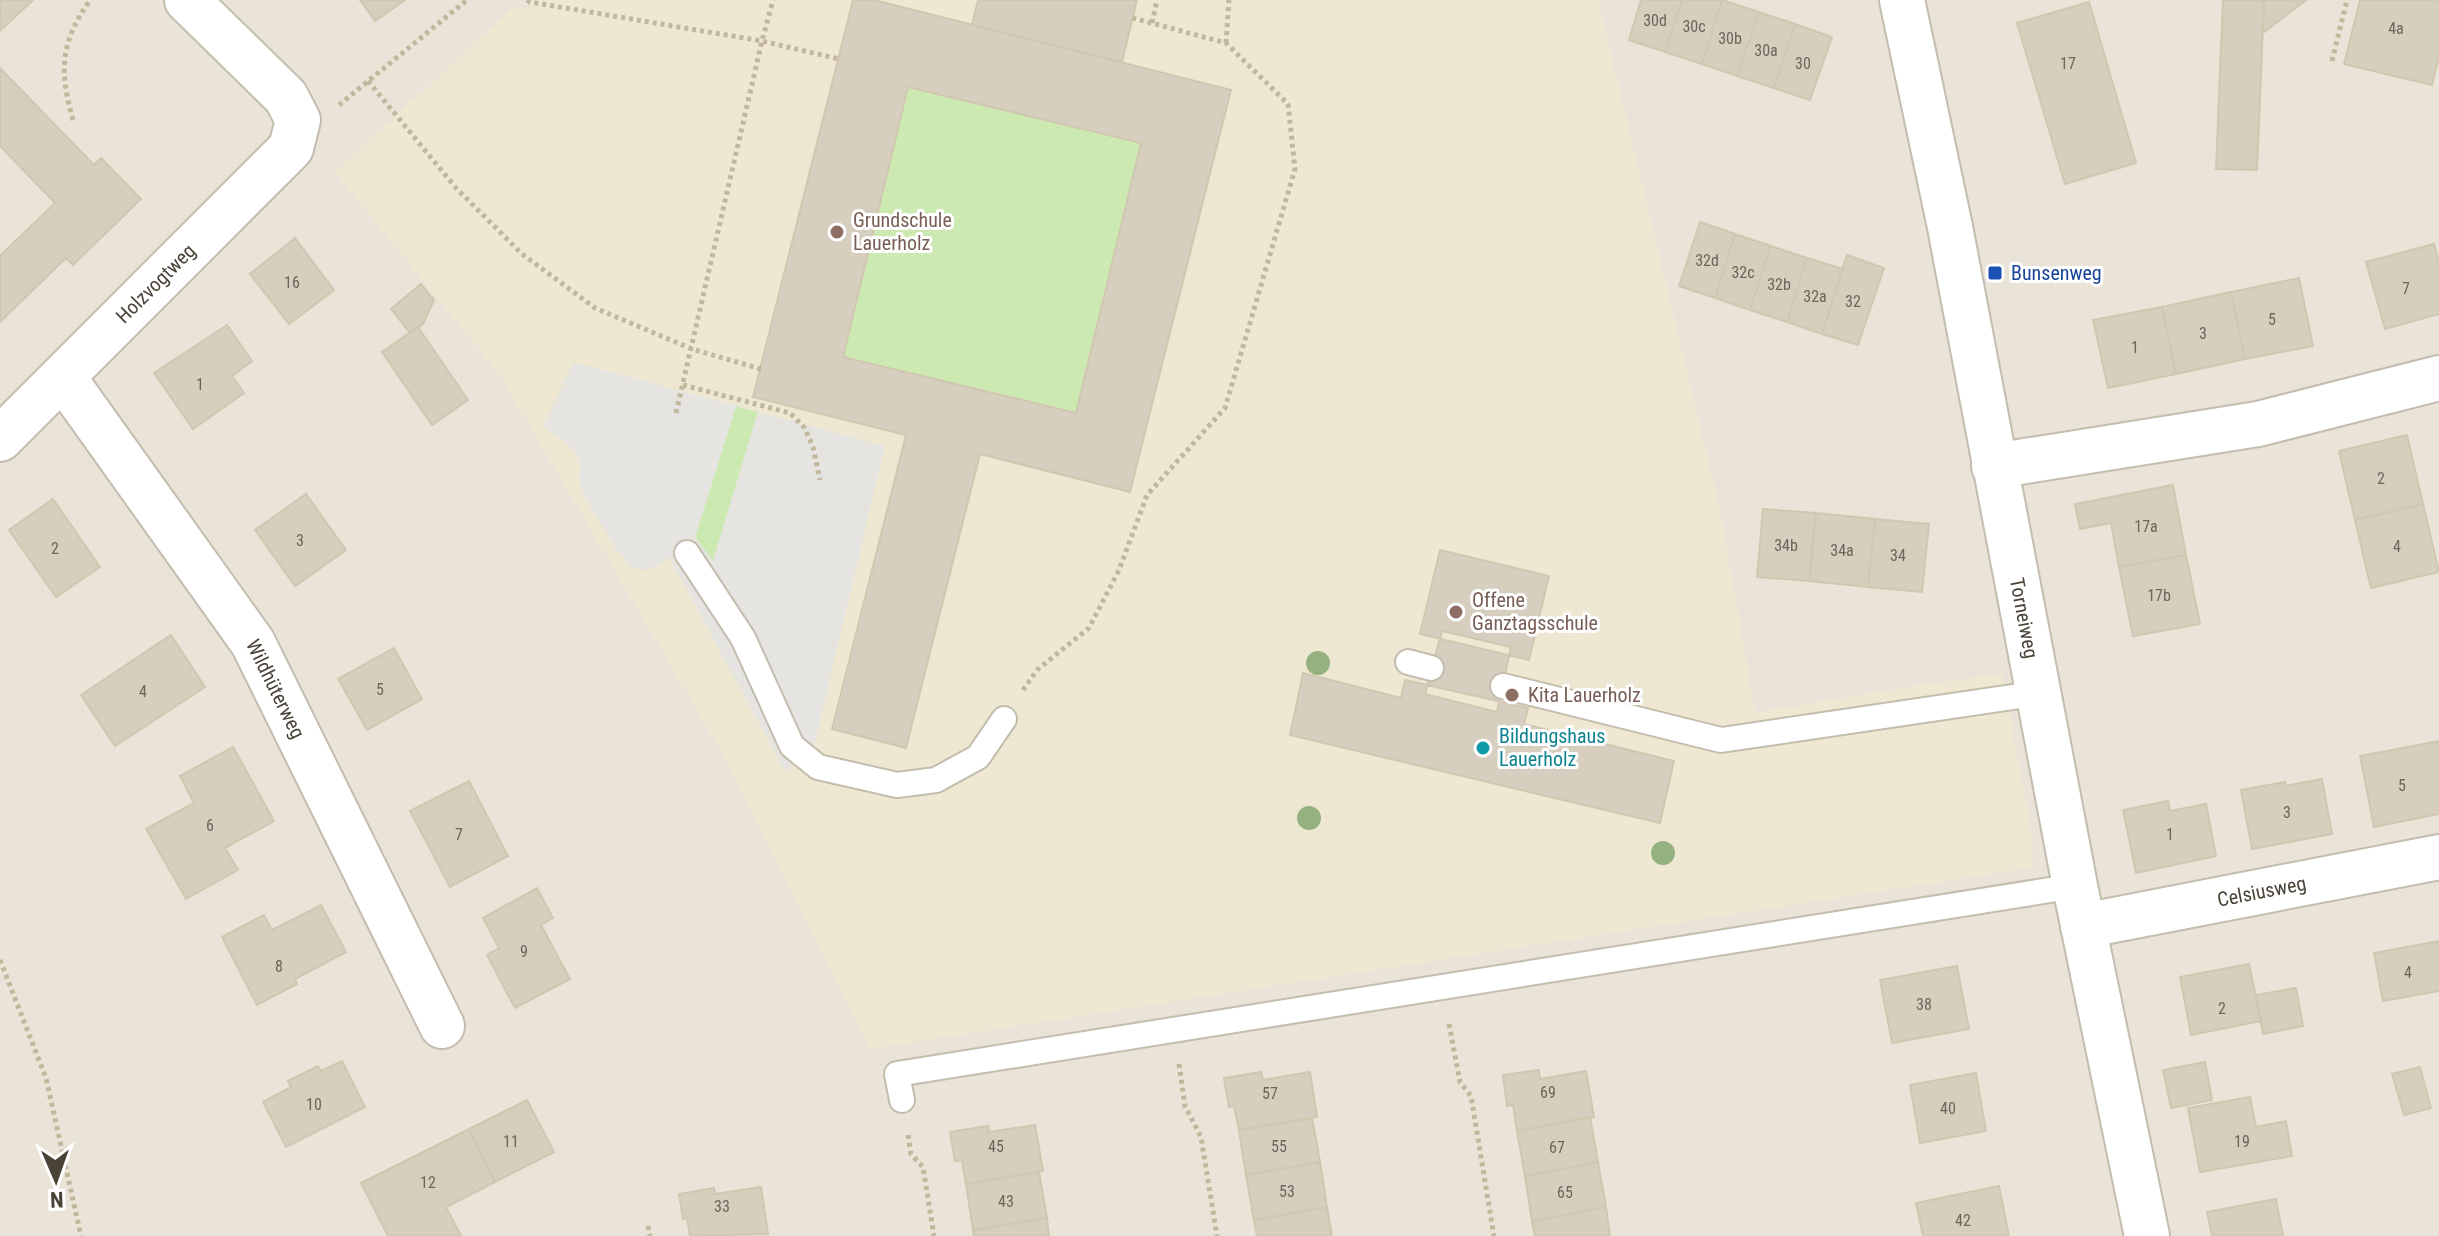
<svg xmlns="http://www.w3.org/2000/svg" width="2439" height="1236" font-family="'Roboto Condensed',sans-serif">
<rect width="100%" height="100%" fill="#f5f2e9"/>
<path fill="#e9e4d7" d="M 0,0 L 2439,0 L 2439,1236 L 0,1236 Z"/>
<path fill="#eee8d3" d="M 530,0 L 1598,0 L 1720,510 L 1755,713 L 1908,687 L 2002,674 L 2034,848 L 2029,868 L 869,1049 L 715,741 L 500,375 L 335,172 L 514,7 L 530,9 Z"/>
<path fill="#cde9b2" d="M 908,87 L 1141,143 L 1076,413 L 843,357 Z
M 736,406 L 758,412 L 713,562 L 695,537 Z"/>
<path fill="#e6e4e1" d="M 574,362 L 736,406 L 695,537 L 713,561 L 758,412 L 885,446 L 813,750 L 785,771 L 669,557 L 647,571 L 631,567 L 616,549 L 584,496 L 579,475 L 580,464 L 574,450 L 543,426 Z"/>
<path fill="#d6cebe" stroke="#d1c7b1" stroke-width="2" fill-rule="evenodd" d="M 0,0 L 33,0 L 0,31 Z
M 360,0 L 405,0 L 375,21 Z
M 853,0 L 874,0 L 1231,90 L 1130,492 L 980,454 L 906,748 L 832,729 L 906,435 L 753,397 ZM 908,87 L 1141,143 L 1076,413 L 843,357 Z
M 978,0 L 1137,0 L 1122,62 L 972,25 Z
M 1641,0 L 1682,0 L 1665,52 L 1629,40 Z
M 1682,0 L 1722,0 L 1702,64 L 1665,52 Z
M 1722,0 L 1759,12 L 1737,76 L 1702,64 Z
M 2223,0 L 2264,0 L 2257,170 L 2216,169 Z
M 2264,0 L 2306,0 L 2263,33 Z
M 2360,0 L 2439,0 L 2439,56 L 2432,85 L 2344,64 Z
M 2089,2 L 2136,163 L 2065,184 L 2017,23 Z
M 1759,12 L 1795,24 L 1774,88 L 1737,76 Z
M 1795,24 L 1832,37 L 1810,100 L 1774,88 Z
M 0,68 L 94,165 L 101,158 L 141,199 L 73,265 L 66,258 L 0,322 L 0,256 L 55,203 L 0,146 Z
M 1700,222 L 1735,234 L 1715,298 L 1679,286 Z
M 1735,234 L 1771,246 L 1750,310 L 1715,298 Z
M 295,238 L 334,290 L 289,324 L 250,274 Z
M 2434,244 L 2439,262 L 2439,314 L 2385,329 L 2366,262 Z
M 1771,246 L 1807,258 L 1787,322 L 1750,310 Z
M 1847,255 L 1884,268 L 1858,345 L 1822,334 Z
M 1807,258 L 1843,269 L 1822,334 L 1787,322 Z
M 2299,278 L 2313,346 L 2245,359 L 2231,292 Z
M 421,284 L 434,300 L 423,324 L 410,333 L 391,309 Z
M 2231,292 L 2245,359 L 2176,374 L 2162,307 Z
M 2162,307 L 2176,374 L 2108,388 L 2093,320 Z
M 227,325 L 252,361 L 232,376 L 244,393 L 193,429 L 154,373 Z
M 418,327 L 468,400 L 432,425 L 382,352 Z
M 2407,435 L 2423,504 L 2355,520 L 2339,451 Z
M 2173,485 L 2186,555 L 2119,567 L 2111,523 L 2080,529 L 2075,504 Z
M 306,494 L 346,550 L 295,586 L 255,530 Z
M 53,499 L 100,567 L 56,597 L 9,530 Z
M 2423,504 L 2439,572 L 2371,588 L 2355,520 Z
M 1763,509 L 1816,513 L 1809,581 L 1757,577 Z
M 1816,513 L 1875,519 L 1868,587 L 1809,581 Z
M 1875,519 L 1929,524 L 1922,592 L 1868,587 Z
M 1440,550 L 1549,576 L 1529,660 L 1420,634 Z
M 2186,555 L 2200,624 L 2133,636 L 2119,567 Z
M 1442,631 L 1511,647 L 1497,712 L 1425,694 Z
M 171,635 L 205,687 L 115,746 L 81,695 Z
M 394,648 L 422,699 L 367,730 L 338,679 Z
M 1303,673 L 1401,698 L 1405,680 L 1528,708 L 1524,724 L 1674,761 L 1660,823 L 1290,735 Z
M 2439,741 L 2439,814 L 2374,827 L 2360,756 Z
M 233,747 L 274,821 L 225,848 L 238,870 L 186,899 L 146,829 L 194,803 L 180,776 Z
M 2322,779 L 2332,834 L 2252,849 L 2241,790 L 2285,782 L 2285,786 Z
M 469,781 L 508,856 L 450,887 L 410,811 Z
M 2168,801 L 2170,811 L 2206,804 L 2216,856 L 2136,873 L 2123,810 Z
M 537,888 L 553,918 L 541,925 L 570,979 L 515,1008 L 487,955 L 499,948 L 483,918 Z
M 321,905 L 346,952 L 295,979 L 297,984 L 257,1005 L 222,937 L 264,915 L 272,930 Z
M 2439,941 L 2439,991 L 2383,1001 L 2374,953 Z
M 2249,964 L 2261,1021 L 2191,1035 L 2180,977 Z
M 1957,966 L 1969,1029 L 1892,1043 L 1880,980 Z
M 2296,988 L 2303,1026 L 2263,1034 L 2256,995 Z
M 342,1061 L 365,1107 L 286,1147 L 263,1102 L 291,1087 L 288,1081 L 318,1066 L 321,1071 Z
M 2205,1062 L 2212,1100 L 2171,1108 L 2163,1070 Z
M 2420,1067 L 2431,1108 L 2404,1115 L 2392,1074 Z
M 1539,1070 L 1540,1079 L 1586,1071 L 1594,1117 L 1517,1131 L 1513,1105 L 1507,1106 L 1503,1075 Z
M 1261,1072 L 1263,1080 L 1310,1072 L 1317,1117 L 1239,1130 L 1234,1106 L 1229,1107 L 1224,1078 Z
M 1976,1073 L 1986,1131 L 1920,1143 L 1910,1085 Z
M 2250,1097 L 2256,1127 L 2286,1121 L 2292,1156 L 2200,1172 L 2188,1108 Z
M 527,1100 L 554,1152 L 495,1182 L 469,1129 Z
M 1590,1117 L 1598,1162 L 1525,1176 L 1517,1131 Z
M 1312,1118 L 1320,1162 L 1246,1175 L 1239,1130 Z
M 1035,1125 L 1043,1171 L 966,1184 L 962,1160 L 955,1161 L 950,1132 L 988,1126 L 989,1132 Z
M 469,1129 L 495,1182 L 446,1207 L 461,1236 L 388,1236 L 361,1183 Z
M 1320,1162 L 1327,1207 L 1254,1220 L 1246,1175 Z
M 1598,1162 L 1606,1207 L 1532,1221 L 1525,1176 Z
M 1039,1172 L 1047,1218 L 973,1230 L 966,1184 Z
M 1999,1186 L 2009,1236 L 1923,1236 L 1916,1203 Z
M 761,1187 L 768,1234 L 690,1236 L 687,1218 L 683,1219 L 679,1194 L 714,1188 L 715,1194 Z
M 2276,1199 L 2283,1236 L 2212,1236 L 2207,1212 Z
M 1327,1207 L 1332,1236 L 1257,1236 L 1254,1220 Z
M 1606,1207 L 1610,1236 L 1535,1236 L 1532,1221 Z
M 1047,1218 L 1049,1236 L 974,1236 L 973,1230 Z"/>
<g fill="none" stroke-linecap="round" stroke-linejoin="round">
<defs>
<path id="lane" d="M 687,553 L 743,638 L 792,746 L 818,767 L 897,785 L 936,780 L 978,757 L 1004,719
M 1408,662 L 1431,668
M 1503,686 L 1721,740 L 2040,693
M 902,1100 L 897,1074 L 2075,886"/>
<g id="street">
<path id="s1" d="M 1902,0 L 1950,227 L 2075,886 L 2147,1236"/>
<path id="s2" d="M 63,377 L 253,643 L 442,1026"/>
<path id="s3" d="M 0,439 L 291,148 L 298,120 L 286,97 L 187,0"/>
<path d="M 1994,466 L 2258,424 L 2439,378"/>
<path id="s4" d="M 2083,926 L 2439,857"/>
</g>
</defs>
<use href="#lane" stroke="#c3bdae" stroke-width="28"/>
<use href="#street" stroke="#c3bdae" stroke-width="48"/>
<path stroke="#c2b79c" stroke-width="5" stroke-dasharray="4 4" stroke-linecap="butt" d="M 527,0 L 530,2 L 762,41 L 839,59
M 1152,23 L 1157,0
M 1226,43 L 1229,0
M 2332,61 L 2347,0
M 368,81 L 456,188 L 522,254 L 595,308 L 692,349 L 761,369
M 339,105 L 467,0
M 73,120 C 59,71 60,43 90,0
M 683,385 L 790,413 L 804,427 L 813,447 L 820,480
M 676,413 L 762,41 L 773,0
M 1023,690 L 1037,670 L 1089,628 L 1119,570 L 1147,495 L 1225,408 L 1295,169 L 1288,104 L 1226,43 L 1133,18
M 0,960 L 46,1078 L 81,1236
M 1449,1024 L 1460,1082 L 1471,1096 L 1494,1236
M 1179,1064 L 1185,1106 L 1201,1137 L 1217,1236
M 908,1135 L 911,1154 L 923,1167 L 934,1236
M 648,1226 L 650,1236"/>
<use href="#lane" stroke="#fff" stroke-width="24"/>
<use href="#street" stroke="#fff" stroke-width="44"/>
</g>
<g fill="#94b17f">
<circle cx="1318" cy="663" r="12"/>
<circle cx="1309" cy="818" r="12"/>
<circle cx="1663" cy="853" r="12"/>
</g>
<g fill="#8d6e63" stroke="#fff" stroke-width="3">
<circle cx="837" cy="232" r="8"/>
<circle cx="1456" cy="612" r="8"/>
<circle cx="1512" cy="695" r="8"/>
</g>
<rect fill="#1a4fb4" stroke="#fff" stroke-width="3" x="1987" y="265" width="16" height="16" rx="4"/>
<circle fill="#0f9aa8" stroke="#fff" stroke-width="3" cx="1483" cy="748" r="8"/>
<g text-anchor="middle" dominant-baseline="central" stroke-width="6" stroke-linejoin="round" paint-order="stroke">
<g font-size="16" fill="#6c6659">
<text x="1655" y="20">30d</text>
<text x="1694" y="26">30c</text>
<text x="2396" y="28">4a</text>
<text x="1730" y="38">30b</text>
<text x="1766" y="50">30a</text>
<text x="1803" y="63">30</text>
<text x="2068" y="63">17</text>
<text x="1707" y="260">32d</text>
<text x="1743" y="272">32c</text>
<text x="292" y="282">16</text>
<text x="1779" y="284">32b</text>
<text x="2406" y="288">7</text>
<text x="1815" y="296">32a</text>
<text x="1853" y="301">32</text>
<text x="2272" y="319">5</text>
<text x="2203" y="333">3</text>
<text x="2135" y="347">1</text>
<text x="200" y="384">1</text>
<text x="2381" y="478">2</text>
<text x="2146" y="526">17a</text>
<text x="300" y="540">3</text>
<text x="1786" y="545">34b</text>
<text x="2397" y="546">4</text>
<text x="55" y="548">2</text>
<text x="1842" y="550">34a</text>
<text x="1898" y="555">34</text>
<text x="2159" y="595">17b</text>
<text x="380" y="689">5</text>
<text x="143" y="691">4</text>
<text x="2402" y="785">5</text>
<text x="2287" y="812">3</text>
<text x="210" y="825">6</text>
<text x="459" y="834">7</text>
<text x="2170" y="834">1</text>
<text x="524" y="951">9</text>
<text x="279" y="966">8</text>
<text x="2408" y="972">4</text>
<text x="1924" y="1004">38</text>
<text x="2222" y="1008">2</text>
<text x="1548" y="1092">69</text>
<text x="1270" y="1093">57</text>
<text x="314" y="1104">10</text>
<text x="1948" y="1108">40</text>
<text x="511" y="1141">11</text>
<text x="2242" y="1141">19</text>
<text x="996" y="1146">45</text>
<text x="1279" y="1146">55</text>
<text x="1557" y="1147">67</text>
<text x="428" y="1182">12</text>
<text x="1287" y="1191">53</text>
<text x="1565" y="1192">65</text>
<text x="1006" y="1201">43</text>
<text x="722" y="1206">33</text>
<text x="1963" y="1220">42</text>
</g>
<g font-size="20" fill="#785e54" stroke="#fff" text-anchor="start">
<text x="853" y="220">Grundschule<tspan x="853" dy="23">Lauerholz</tspan></text>
<text x="1472" y="600">Offene<tspan x="1472" dy="23">Ganztagsschule</tspan></text>
<text x="1528" y="695">Kita Lauerholz</text>
</g>
<g font-size="20" fill="#164399" stroke="#fff" text-anchor="start">
<text x="2011" y="273">Bunsenweg</text>
</g>
<g font-size="20" fill="#494337" stroke="#fff">
<text stroke="none"><textPath href="#s3" startOffset="220">Holzvogtweg</textPath></text>
<text stroke="none"><textPath href="#s1" startOffset="630">Torneiweg</textPath></text>
<text stroke="none"><textPath href="#s2" startOffset="378">Wildhüterweg</textPath></text>
<text stroke="none"><textPath href="#s4" startOffset="182">Celsiusweg</textPath></text>
</g>
<g font-size="20" fill="#0d838f" stroke="#fff" text-anchor="start">
<text x="1499" y="736">Bildungshaus<tspan x="1499" dy="23">Lauerholz</tspan></text>
</g>
</g>
<g transform="translate(56 1180) rotate(178)" stroke="#ffffff" stroke-width="6" paint-order="stroke">
<path d="M0-6L14 30L0 20L-14 30Z" fill="#494337"/>
<text y="-12" font-size="22" font-weight="bold" text-anchor="middle" fill="#494337">N</text>
</g>
</svg>
